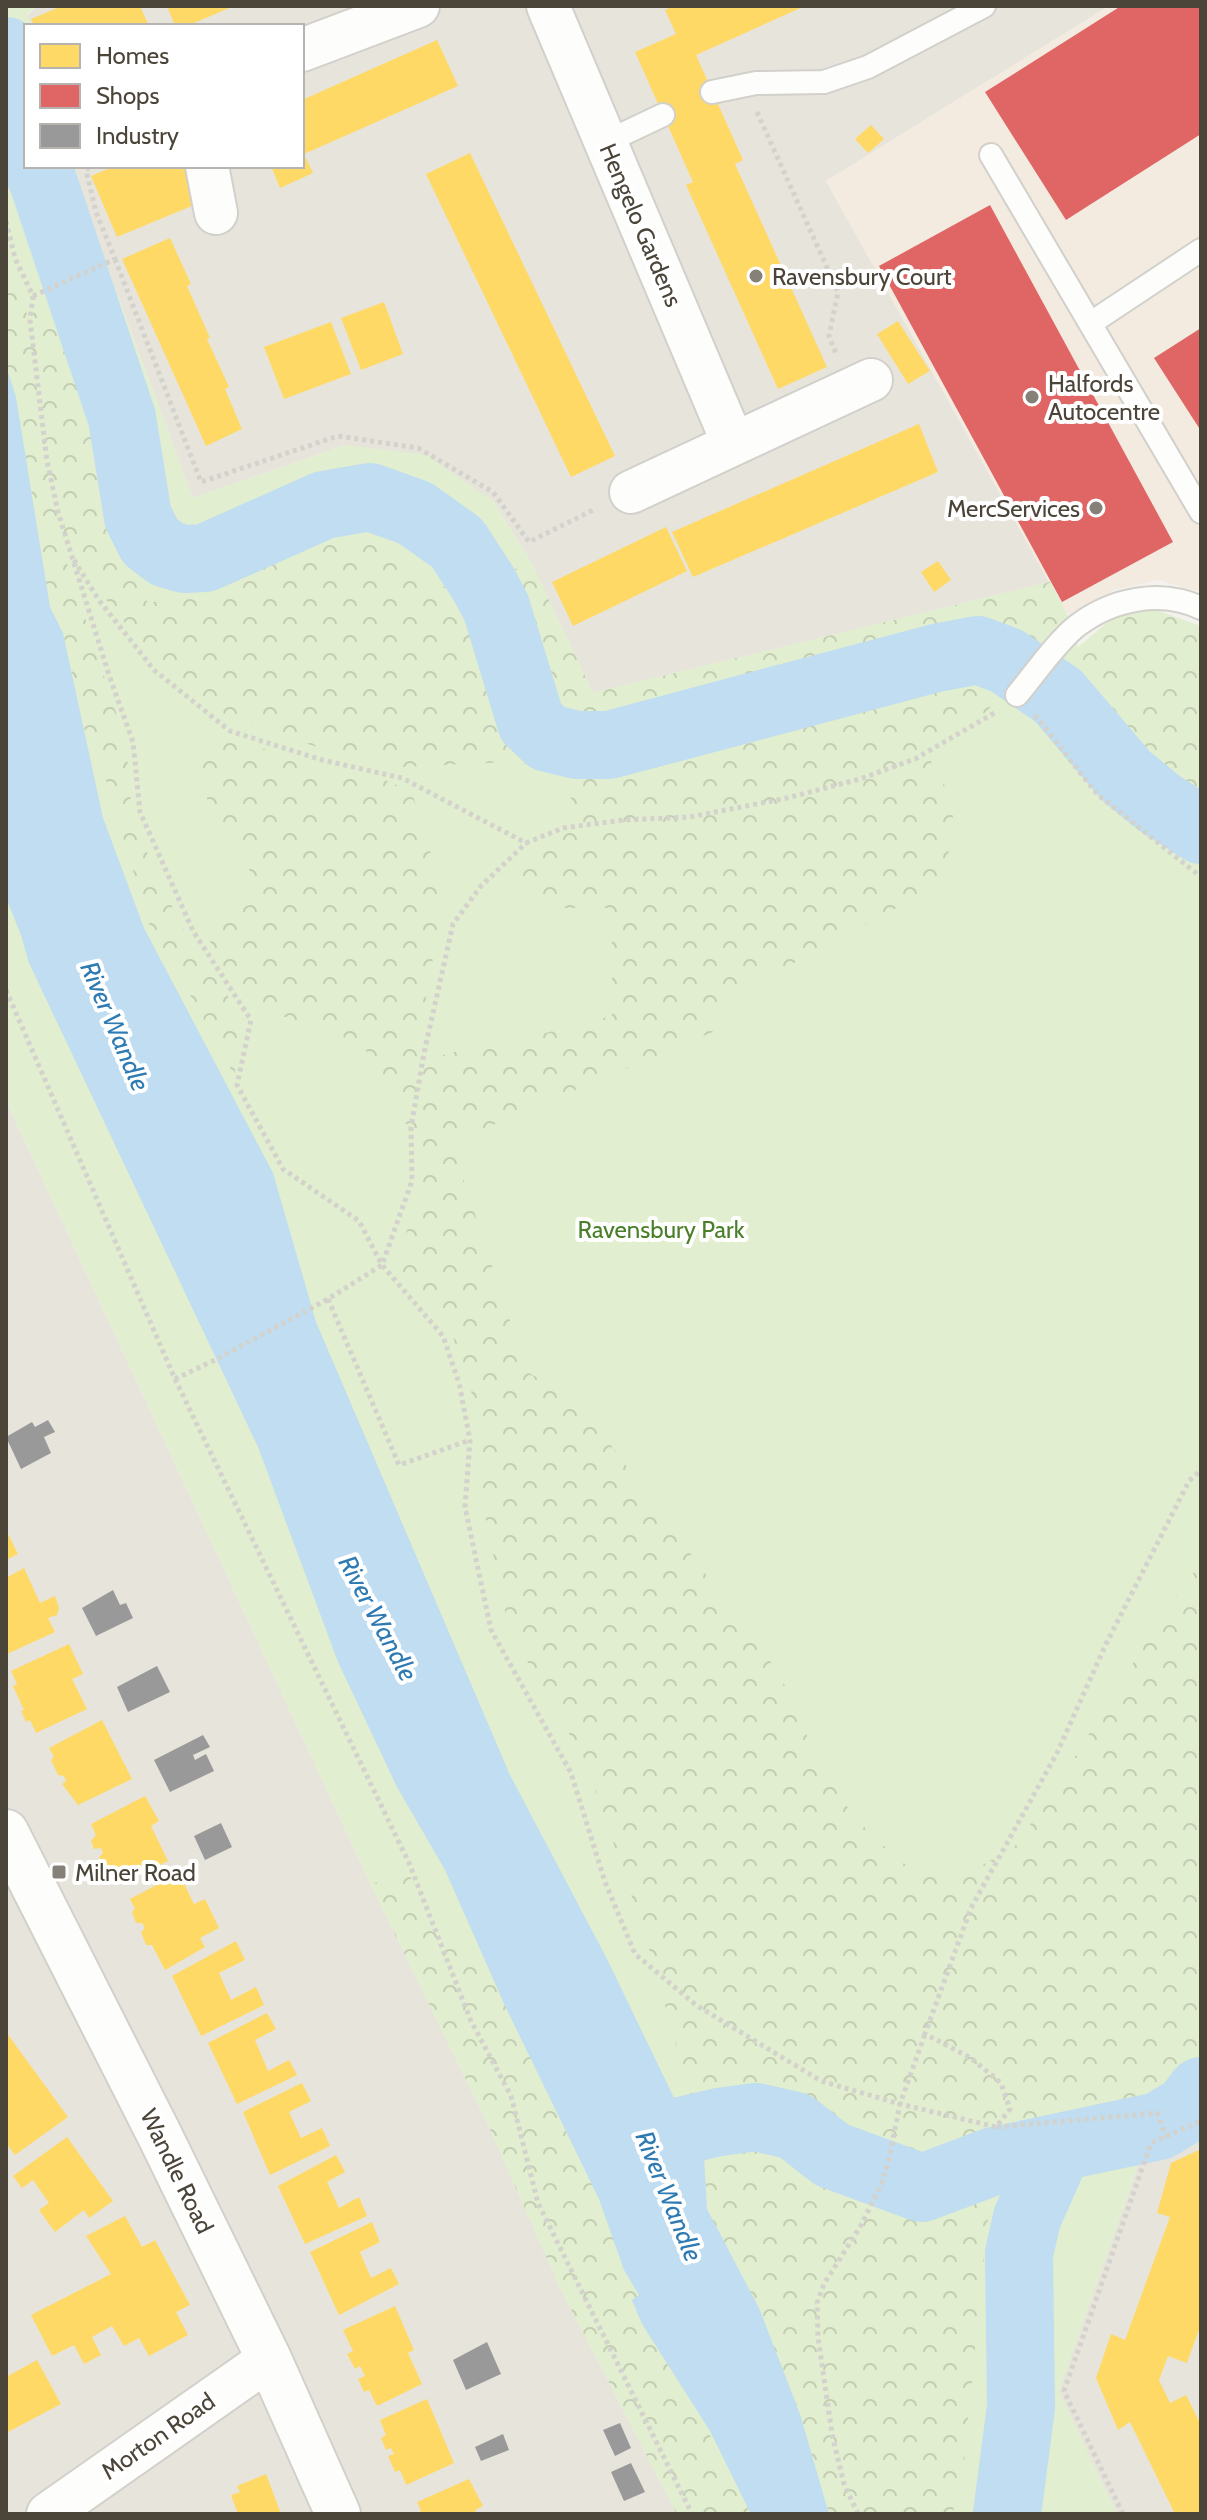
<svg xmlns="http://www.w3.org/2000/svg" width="1207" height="2520" font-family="Cabin,sans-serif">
<defs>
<pattern id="forest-crowns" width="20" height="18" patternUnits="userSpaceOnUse" patternTransform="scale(2)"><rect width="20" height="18" fill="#e1eecf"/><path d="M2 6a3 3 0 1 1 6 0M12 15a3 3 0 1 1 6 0" fill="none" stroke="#c3cdb2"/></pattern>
</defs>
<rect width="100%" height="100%" fill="#f4f2ee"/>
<path fill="#e7e4dc" d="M 38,6 L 1109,6 L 826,181 L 1050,582 L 593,693 L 531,562 L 493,501 L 345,445 L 193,498 L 88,216 L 75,166 L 302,166 L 302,26 L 31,26 L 27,15 Z
M 6,1101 L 371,1885 L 488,2125 L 560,2288 L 677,2514 L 6,2514 Z
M 1201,2117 L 1201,2514 L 1117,2514 L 1058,2392 L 1146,2143 Z"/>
<path fill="#f3ebdf" d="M 1109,6 L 1201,6 L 1201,592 L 1158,580 L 1114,590 L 1067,615 L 826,181 Z"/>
<path fill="#e1eecf" d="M 6,6 L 38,6 L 27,14 L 31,26 L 26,26 L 26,166 L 75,166 L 88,216 L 193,498 L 345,445 L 427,455 L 493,501 L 531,562 L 593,693 L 1050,582 L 1067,615 L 1078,647 L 1059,675 L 1131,762 L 1163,791 L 1201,816 L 1201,2117 L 1146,2143 L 1059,2391 L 1117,2514 L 677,2514 L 560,2288 L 488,2125 L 371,1885 L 6,1101 Z"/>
<path fill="url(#forest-crowns)" d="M 6,257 L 24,299 L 28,321 L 42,302 L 54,294 L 72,373 L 128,563 L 148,604 L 242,572 L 322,524 L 341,527 L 424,571 L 466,604 L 507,714 L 538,765 L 507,762 L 404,767 L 335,753 L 230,718 L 160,665 L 103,596 L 75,548 L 65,541 L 64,554 L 126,743 L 132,814 L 154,871 L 187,936 L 244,1020 L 234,1075 L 193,999 L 158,953 L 121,830 L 117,800 L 90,753 L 63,633 L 50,607 L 16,397 L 6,366 Z
M 531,562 L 593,693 L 1050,582 L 1067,615 L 1032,661 L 986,712 L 938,737 L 931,762 C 936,771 942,780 947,790 C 961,825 949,865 928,895 L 926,892 L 806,957 L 723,998 L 718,1006 L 722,1028 L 462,1138 L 455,1154 L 527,1372 L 538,1378 L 556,1377 L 571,1391 L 780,1675 L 818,1761 L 844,1803 L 872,1836 L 913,1871 L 971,1872 L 1015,1846 L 1053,1792 L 1170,1604 L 1201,1563 L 1201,2106 C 1178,2130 1140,2136 1109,2145 C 1070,2156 1032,2167 993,2174 L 997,2186 L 989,2208 L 964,2461 L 968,2462 L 952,2514 L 829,2514 L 800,2414 L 759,2308 L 707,2209 L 703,2139 L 645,1935 L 585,1760 L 537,1681 L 507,1621 L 482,1501 L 478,1451 L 485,1447 L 483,1429 L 478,1426 L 470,1385 L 453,1337 L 457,1332 C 437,1312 420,1291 400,1272 L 399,1252 L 421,1191 L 423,1160 L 374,1056 L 334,1031 L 274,1014 L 260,1018 L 236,989 L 201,925 L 266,898 L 193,775 L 195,754 L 211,740 L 242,741 L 311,766 L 388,781 L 404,789 L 414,799 L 444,896 L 417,1049 L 433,1058 L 485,1043 L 526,1038 L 612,1016 L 612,908 L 539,908 L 509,872 C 525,856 538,846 559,840 L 570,810 L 573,768 L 554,729 L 539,715 L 506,605 L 493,579 Z
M 1148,607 L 1201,626 L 1201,816 L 1163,791 L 1131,762 L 1059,675 L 1078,647 L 1116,615 Z
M 407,1868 L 431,1931 L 481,1949 L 506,2008 L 599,2199 L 624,2270 L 751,2514 L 677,2514 L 560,2288 L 488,2125 L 371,1885 Z"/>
<path fill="#c0ddf1" d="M 6,366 L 16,397 L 50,607 L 63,633 L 103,818 L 144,928 L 273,1173 L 316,1322 L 510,1775 L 607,1959 L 676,2102 L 703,2139 L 707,2209 L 759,2308 L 800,2414 L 829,2514 L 751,2514 L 710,2431 L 642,2324 L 632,2300 L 639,2295 L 624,2270 L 599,2199 L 506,2008 L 445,1870 L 397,1787 L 338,1662 L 258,1447 L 29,963 L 21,935 L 6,898 Z"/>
<path fill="#ffd966" d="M 62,6 L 140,6 L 149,26 L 34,26 L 31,19 Z
M 167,6 L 234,6 L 187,26 L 175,26 Z
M 673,6 L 805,6 L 696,55 L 743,160 L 735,164 L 827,367 L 778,389 L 686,185 L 693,182 L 635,52 L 676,34 L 665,10 Z
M 437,40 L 458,86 L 304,154 L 313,173 L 280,188 L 271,166 L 302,166 L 302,100 Z
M 871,125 L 884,139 L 868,153 L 855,139 Z
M 470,153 L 615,456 L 571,477 L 426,174 Z
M 115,166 L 198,166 L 211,198 L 117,237 L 91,176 Z
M 170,238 L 191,284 L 187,286 L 210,338 L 207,339 L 229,387 L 225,389 L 242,429 L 206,446 L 122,259 Z
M 384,302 L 403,354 L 361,370 L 341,318 Z
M 898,321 L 930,371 L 908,384 L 877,334 Z
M 331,322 L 351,374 L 284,399 L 264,347 Z
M 919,424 L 938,472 L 693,577 L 672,532 Z
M 666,527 L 687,571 L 573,626 L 552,582 Z
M 938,561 L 951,580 L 934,592 L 921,572 Z
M 6,1530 L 18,1554 L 6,1560 Z
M 24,1568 L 40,1603 L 55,1596 L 59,1608 L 57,1615 L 48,1618 L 55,1632 L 7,1654 L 6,1578 Z
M 69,1644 L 83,1674 L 72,1679 L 87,1709 L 36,1733 L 30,1720 L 26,1722 L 21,1711 L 24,1710 L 13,1686 L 17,1684 L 11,1671 Z
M 102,1720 L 132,1779 L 78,1805 L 62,1784 L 66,1781 L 64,1776 L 58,1775 L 51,1760 L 54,1757 L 49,1748 Z
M 145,1796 L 159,1821 L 151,1826 L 168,1861 L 118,1885 L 112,1871 L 105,1870 L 99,1857 L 103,1853 L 101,1848 L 94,1849 L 91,1841 L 96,1835 L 91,1824 Z
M 179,1873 L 194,1904 L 205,1899 L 219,1928 L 200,1938 L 205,1947 L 165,1970 L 152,1945 L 146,1945 L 141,1932 L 145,1928 L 142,1923 L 136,1923 L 132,1912 L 135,1909 L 130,1899 Z
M 236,1941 L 245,1960 L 219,1973 L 231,2000 L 256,1987 L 264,2005 L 201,2036 L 172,1976 Z
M 267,2013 L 276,2029 L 255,2040 L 268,2071 L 289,2060 L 297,2075 L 237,2104 L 208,2043 Z
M 6,2032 L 68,2117 L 15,2155 L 6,2143 Z
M 302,2083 L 311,2101 L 289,2112 L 301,2138 L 322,2128 L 330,2146 L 270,2175 L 243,2112 Z
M 67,2137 L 113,2201 L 89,2218 L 84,2210 L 55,2232 L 39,2210 L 49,2203 L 33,2180 L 22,2188 L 13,2176 Z
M 1201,2149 L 1201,2324 L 1187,2363 L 1168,2356 L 1159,2380 L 1170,2403 L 1186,2395 L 1201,2425 L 1201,2514 L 1175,2514 L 1130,2422 L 1118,2430 L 1096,2378 L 1111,2334 L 1125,2340 L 1170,2217 L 1157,2213 L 1171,2163 Z
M 336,2155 L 345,2172 L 327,2182 L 339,2208 L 359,2197 L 367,2216 L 305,2244 L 278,2186 Z
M 125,2216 L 142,2247 L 155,2240 L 190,2305 L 176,2312 L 188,2335 L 149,2356 L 139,2338 L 124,2346 L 112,2326 L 92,2337 L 101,2355 L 84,2364 L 74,2345 L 52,2356 L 31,2315 L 111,2274 L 86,2236 Z
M 372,2222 L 380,2242 L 360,2252 L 371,2278 L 391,2268 L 399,2284 L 339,2315 L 310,2252 Z
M 395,2306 L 414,2350 L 408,2353 L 422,2384 L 377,2406 L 369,2390 L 364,2392 L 358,2379 L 365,2376 L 360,2366 L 355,2369 L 347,2354 L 353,2351 L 343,2330 Z
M 37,2360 L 61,2404 L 6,2433 L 6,2377 Z
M 427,2399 L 454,2463 L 406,2485 L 400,2470 L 395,2472 L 388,2456 L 394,2454 L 391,2448 L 386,2450 L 381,2438 L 386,2435 L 380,2420 Z
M 266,2474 L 281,2514 L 238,2514 L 231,2495 L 240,2492 L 237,2486 Z
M 469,2479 L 483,2506 L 475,2510 L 477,2514 L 414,2514 L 421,2511 L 417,2502 Z"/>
<path fill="#e06666" d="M 1121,6 L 1201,6 L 1201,134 L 1066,220 L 985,92 Z
M 990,205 L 1173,542 L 1062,602 L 879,266 Z
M 1201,328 L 1201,431 L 1154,358 Z"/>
<path fill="#999" d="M 48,1420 L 55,1432 L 44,1437 L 51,1453 L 21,1469 L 6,1437 L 32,1422 L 35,1427 Z
M 113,1590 L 120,1605 L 126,1603 L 133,1618 L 96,1636 L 82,1608 Z
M 157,1666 L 170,1692 L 128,1712 L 117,1687 Z
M 203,1735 L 210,1747 L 193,1755 L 195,1760 L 206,1754 L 214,1771 L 170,1792 L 154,1760 Z
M 221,1823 L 232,1847 L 205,1860 L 194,1836 Z
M 487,2342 L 501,2374 L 466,2390 L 453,2360 Z
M 620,2423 L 631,2448 L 615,2456 L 603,2430 Z
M 503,2434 L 509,2450 L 481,2461 L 475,2447 Z
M 631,2463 L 645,2492 L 624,2501 L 611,2472 Z"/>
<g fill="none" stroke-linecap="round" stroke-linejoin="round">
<path stroke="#c0ddf1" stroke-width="68" d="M 6,51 L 26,144
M 36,166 L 43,181 L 122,418 L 138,517 L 150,541 L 167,554 L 184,559 L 205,558 L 324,505 L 370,497 L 415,513 L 457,543 L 483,583 L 496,607 L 531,722 L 548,738 L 577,745 L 609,745 L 936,658 L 978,650 L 1007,661 L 1058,696 L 1126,776 L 1159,803 L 1201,830
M 646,2139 L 719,2122 L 756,2117 L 795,2126 L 832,2155 L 922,2188 L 994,2161 L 1159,2126 L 1187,2109 L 1201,2091
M 1007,2514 L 1021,2407 L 1019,2254 L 1027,2218 L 1058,2148"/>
<defs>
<path id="service" d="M 712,92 L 756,83 L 824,82 L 868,67 L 984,6
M 606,142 L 663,115
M 991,155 L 1201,512
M 1091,323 L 1201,250
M 1017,695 C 1033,676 1059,639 1078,625 C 1113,599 1160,589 1201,608"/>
<path id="minor" d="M 548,6 L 733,443
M 302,50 L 418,6
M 207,166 L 216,213
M 631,492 L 871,380
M 48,2514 L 269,2359"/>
<path id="tertiary" d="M 6,1832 L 159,2134 L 269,2359 L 338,2514"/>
</defs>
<use href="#service" stroke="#d2d0cb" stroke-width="26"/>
<use href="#minor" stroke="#d2d0cb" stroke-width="46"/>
<use href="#tertiary" stroke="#d2d0cb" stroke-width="48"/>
<path stroke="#d3d2cc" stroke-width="5" stroke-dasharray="4 4" stroke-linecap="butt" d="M 757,112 L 838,292 L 829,336 L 836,354
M 6,221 L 15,258 L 33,296 L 30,320 L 47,461 L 58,512 L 109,675 L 133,742 L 140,812 L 193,931 L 251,1020 L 237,1085 L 283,1169 L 359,1221 L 382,1265 L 443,1336 L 459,1383 L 470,1440 L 465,1507 L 491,1630 L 571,1773 L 605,1882 L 635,1954 L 696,2005 L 821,2081 L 900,2104 L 996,2127 L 1010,2109 L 1001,2083 L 971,2058 L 925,2034 L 971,1908 L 1057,1753 L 1106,1644 L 1189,1481 L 1201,1470
M 115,259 L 201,482 L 338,436 L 418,448 L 493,492 L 529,542 L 595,509
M 33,296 L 115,259 L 96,212 L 86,170 L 91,166
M 74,560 L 98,599 L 154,670 L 230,731 L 322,760 L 402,778 L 526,843 L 563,828 L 623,820 L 690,817 L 787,798 L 860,779 L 915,759 L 996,712
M 1035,715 L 1097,794 L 1201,877
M 6,990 L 175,1379 L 217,1359 L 328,1299 L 382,1265 L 412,1181 L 411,1127 L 424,1053 L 453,924 L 481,886 L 526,843
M 328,1299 L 399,1465 L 470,1440
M 175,1379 L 409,1863 L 471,2021 L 511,2096 L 538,2203 L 692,2514
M 997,2127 L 1157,2113 L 1166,2137
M 858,2514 L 844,2484 L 832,2434 L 818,2337 L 817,2303 L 824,2284 L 860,2227 L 881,2185 L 889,2159 L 900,2104 L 925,2034
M 1123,2514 L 1064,2391 L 1151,2143 L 1201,2121"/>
<use href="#service" stroke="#fdfdfc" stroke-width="22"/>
<use href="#minor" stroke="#fdfdfc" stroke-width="42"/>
<use href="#tertiary" stroke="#fdfdfc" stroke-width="44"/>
</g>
<g fill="#868178" stroke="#fff" stroke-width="3">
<circle cx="756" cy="276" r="8"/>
<circle cx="1032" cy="397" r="8"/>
<circle cx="1096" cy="508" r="8"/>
<rect x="51" y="1864" width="16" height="16" rx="4"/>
</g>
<g text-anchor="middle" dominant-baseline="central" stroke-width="8" stroke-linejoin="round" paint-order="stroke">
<g font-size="24" fill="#4b4439" stroke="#fff">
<text transform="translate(641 225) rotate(67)">Hengelo Gardens</text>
<text transform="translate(177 2171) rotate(64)">Wandle Road</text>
<text transform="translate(158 2436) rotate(-35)">Morton Road</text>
</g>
<g font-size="24" fill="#4b4439" stroke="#fff" text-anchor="start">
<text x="772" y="276">Ravensbury Court</text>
<text x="1048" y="383">Halfords<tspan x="1048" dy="28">Autocentre</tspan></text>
<text x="1080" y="508" text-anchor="end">MercServices</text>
<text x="75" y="1872">Milner Road</text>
</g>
<g font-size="24" fill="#4a7f2a" stroke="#fff">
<text x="661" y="1229">Ravensbury Park</text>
</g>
<g font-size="26" font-style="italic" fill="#2e7ab2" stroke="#fff">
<text transform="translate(115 1026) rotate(67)">River Wandle</text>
<text transform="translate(378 1618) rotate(62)">River Wandle</text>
<text transform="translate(669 2196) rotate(68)">River Wandle</text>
</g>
</g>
<rect width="1207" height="2520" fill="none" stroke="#4b4439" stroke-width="16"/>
<rect x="24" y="24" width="280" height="144" fill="#ffffff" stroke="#b7b4b0" stroke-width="2"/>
<rect x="40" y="44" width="40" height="24" fill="#ffd966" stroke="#b7b4b0" stroke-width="2"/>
<text x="96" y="64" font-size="24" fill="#4b4439">Homes</text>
<rect x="40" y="84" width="40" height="24" fill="#e06666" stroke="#b7b4b0" stroke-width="2"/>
<text x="96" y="104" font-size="24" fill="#4b4439">Shops</text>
<rect x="40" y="124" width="40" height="24" fill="#999999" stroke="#b7b4b0" stroke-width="2"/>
<text x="96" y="144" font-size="24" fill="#4b4439">Industry</text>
</svg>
